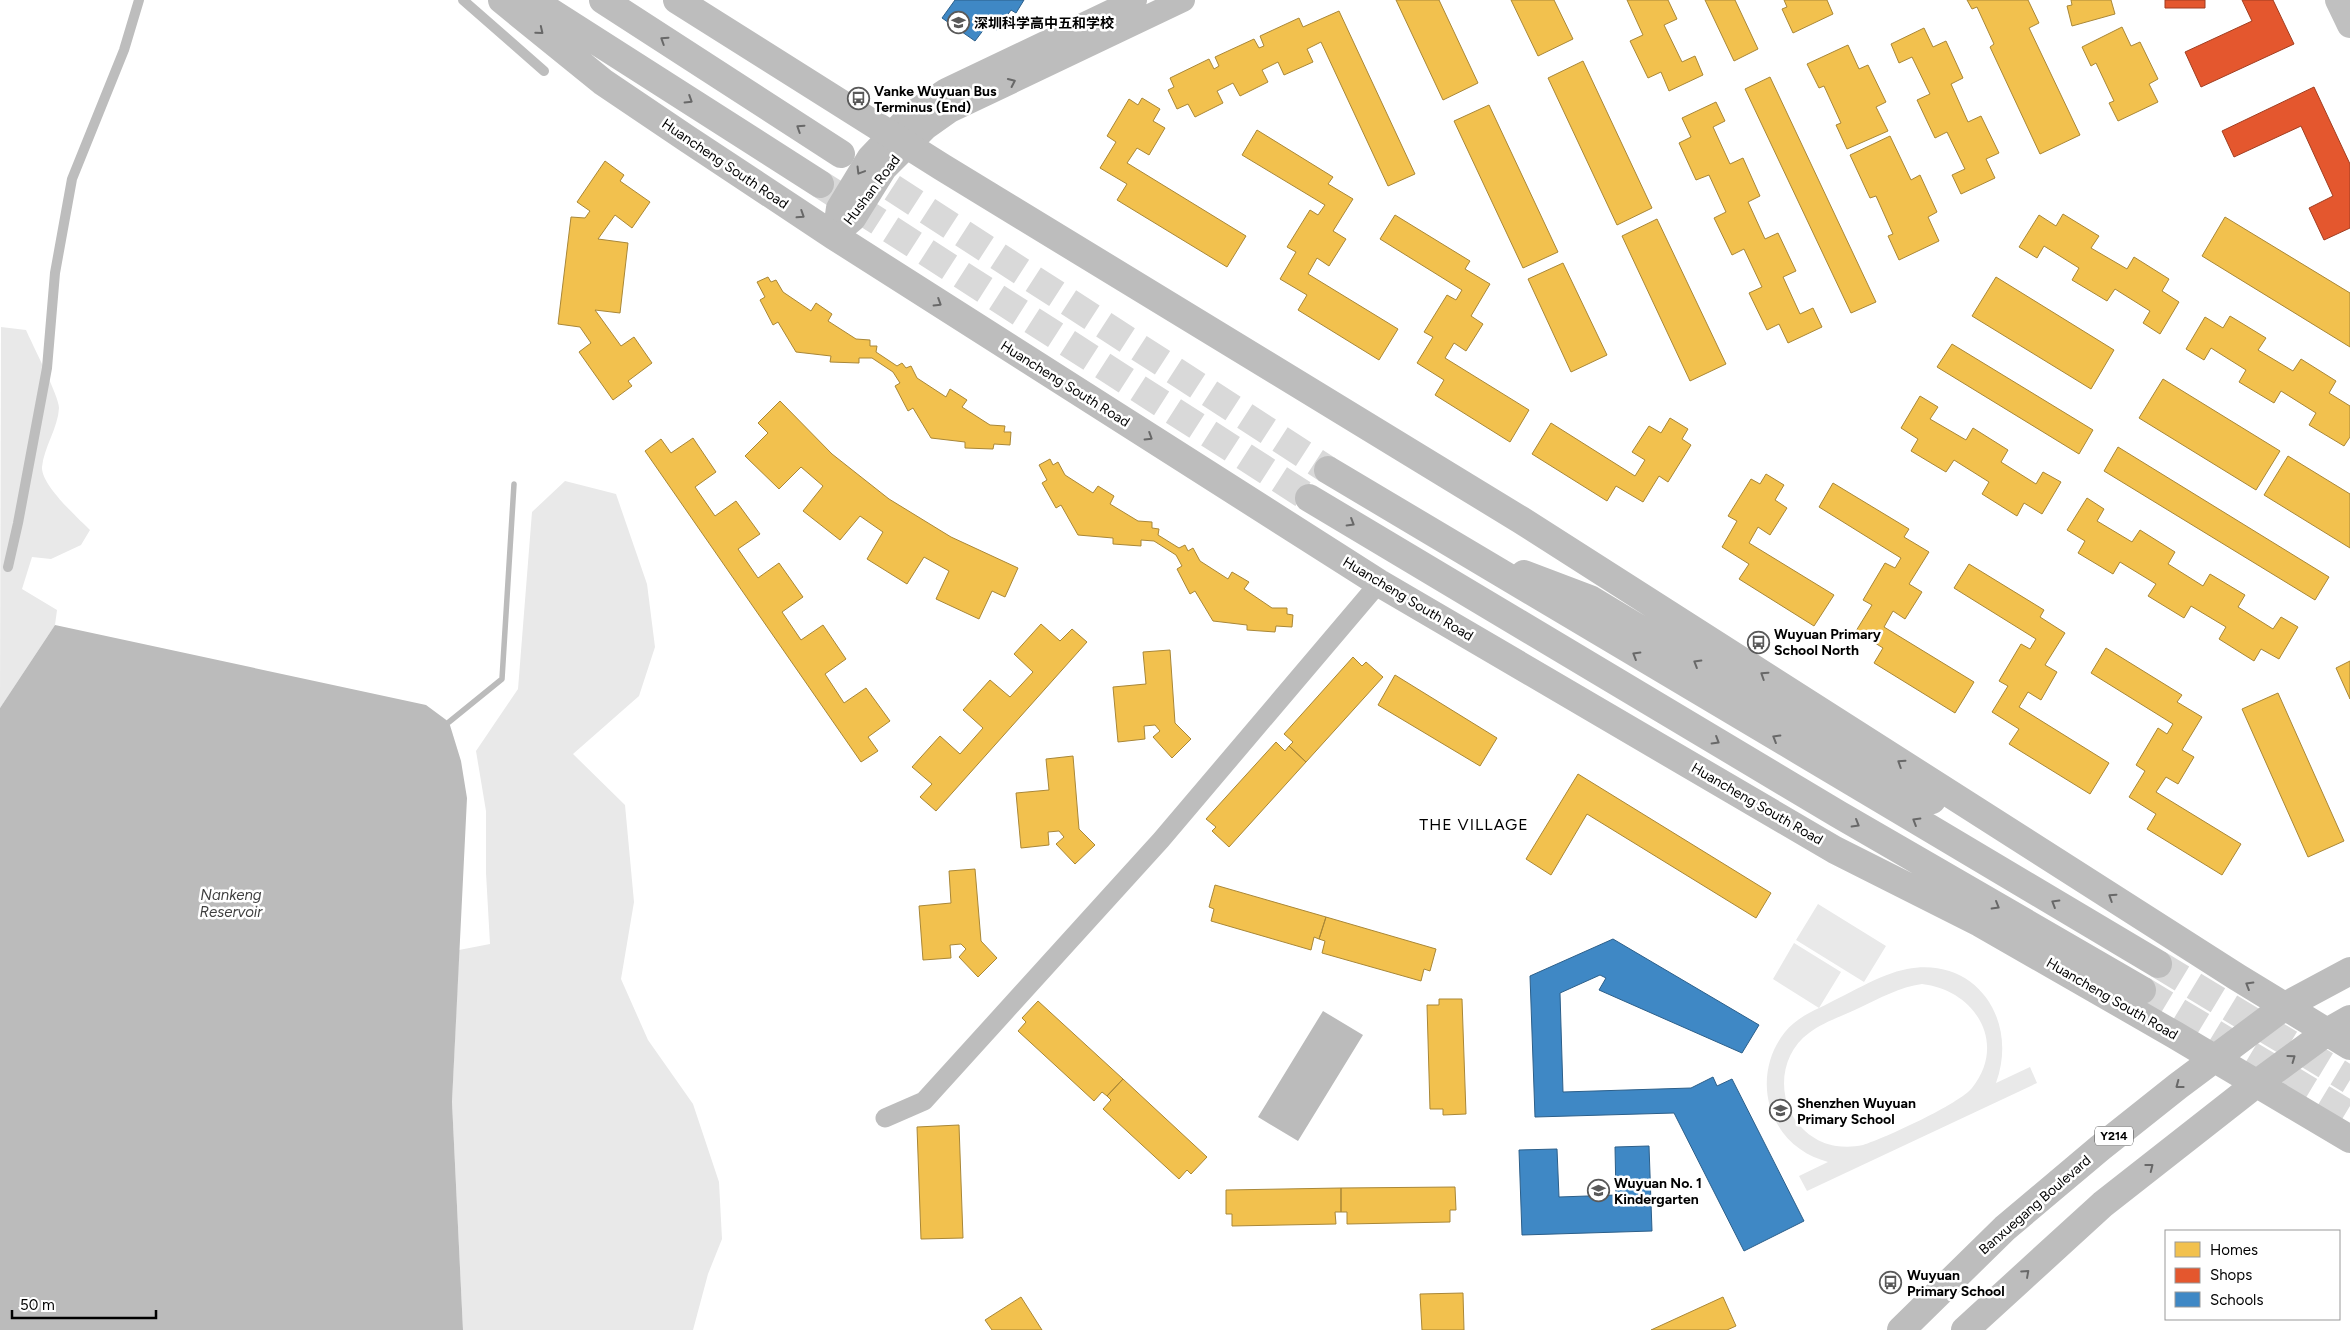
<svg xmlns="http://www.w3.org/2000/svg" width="2350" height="1330" font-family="Figtree,'Noto Sans SC',sans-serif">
<rect width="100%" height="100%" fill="#fff"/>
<path fill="#e9e9e9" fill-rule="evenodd" d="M 1,327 L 26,330 C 32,344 59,396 59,408 C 58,428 44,447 42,467 C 41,485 78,518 90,530 L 81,545 L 51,559 L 32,557 L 22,589 L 57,610 L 55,625 L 0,708 Z
M 565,481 L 616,494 L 647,584 L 655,647 L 639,696 L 573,754 L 625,805 L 634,902 L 621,979 L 648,1040 L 693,1104 L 719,1182 L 722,1239 L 708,1274 L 693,1330 L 463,1330 L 452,1102 L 459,950 L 490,944 L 486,873 L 486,811 L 476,751 L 518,689 L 532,512 Z
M 1818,904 L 1886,946 L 1864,982 L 1796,940 Z
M 1794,943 L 1841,972 L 1819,1008 C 1845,996 1880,974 1907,969 C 1976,956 2019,1020 1996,1083 L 2030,1067 L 2037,1083 L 1807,1191 L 1799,1176 L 1828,1162 C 1818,1159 1808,1155 1800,1149 C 1762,1122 1756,1068 1785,1032 C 1794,1021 1806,1014 1819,1008 L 1773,979 ZM 1922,984 C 1975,990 2008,1043 1972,1088 C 1959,1104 1885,1138 1863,1145 C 1854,1147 1845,1147 1836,1146 C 1816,1143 1799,1129 1790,1111 C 1778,1085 1784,1051 1809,1033 C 1823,1022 1843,1016 1859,1008 C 1880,998 1900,987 1922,984 Z"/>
<path fill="#bbb" d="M 55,625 L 426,705 L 449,722 L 461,761 L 467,798 L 452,1102 L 463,1330 L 0,1330 L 0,708 Z
M 1323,1011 L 1363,1035 L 1298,1141 L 1258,1117 Z"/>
<path fill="#f2c14e" stroke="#a98737" d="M 1396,0 L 1439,0 L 1478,83 L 1443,100 Z
M 1511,0 L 1554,0 L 1573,39 L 1538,56 Z
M 1627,0 L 1668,0 L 1677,19 L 1664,25 L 1682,62 L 1695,56 L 1703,75 L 1669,91 L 1661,72 L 1648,78 L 1630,41 L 1643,35 Z
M 1705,0 L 1735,0 L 1758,49 L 1734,61 Z
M 1784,0 L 1827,0 L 1833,14 L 1793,33 L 1782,9 L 1787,7 Z
M 1967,0 L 2028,0 L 2039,23 L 2029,28 L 2080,135 L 2040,154 L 1990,47 L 1994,44 L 1977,7 L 1972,9 Z
M 2071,0 L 2111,0 L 2115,14 L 2072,26 L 2067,6 L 2072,5 Z
M 1339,11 L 1415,174 L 1388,186 L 1321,42 L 1307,49 L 1313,62 L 1284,75 L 1278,62 L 1262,70 L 1268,82 L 1240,96 L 1233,83 L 1217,91 L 1223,103 L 1195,117 L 1188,104 L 1177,109 L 1168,90 L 1174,87 L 1170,78 L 1209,59 L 1214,69 L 1219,66 L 1215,57 L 1254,39 L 1259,48 L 1264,46 L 1260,36 L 1299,18 L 1303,27 Z
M 2122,27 L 2131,46 L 2140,42 L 2158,79 L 2149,84 L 2158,102 L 2118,121 L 2109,103 L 2114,101 L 2096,63 L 2091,66 L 2082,47 Z
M 1924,28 L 1933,47 L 1946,41 L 1963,78 L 1951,84 L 1968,122 L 1981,116 L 1999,153 L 1986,159 L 1995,178 L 1961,194 L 1952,175 L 1965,169 L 1947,132 L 1935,138 L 1917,100 L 1930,94 L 1912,57 L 1899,63 L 1891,44 Z
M 1848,45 L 1859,69 L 1868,65 L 1886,102 L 1876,107 L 1888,131 L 1847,149 L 1836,125 L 1841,123 L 1824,86 L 1819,88 L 1807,64 Z
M 1583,61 L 1652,208 L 1617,225 L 1548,78 Z
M 1770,77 L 1876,302 L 1851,313 L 1745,89 Z
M 1142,98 L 1160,109 L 1153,121 L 1165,128 L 1149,155 L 1137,148 L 1127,163 L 1246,236 L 1227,267 L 1117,200 L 1127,184 L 1100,168 L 1116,142 L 1107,136 L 1129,99 L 1138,105 Z
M 1716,102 L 1725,121 L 1713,127 L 1730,164 L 1743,158 L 1760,196 L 1748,202 L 1765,239 L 1778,233 L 1796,271 L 1783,277 L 1800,314 L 1813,308 L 1822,327 L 1788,343 L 1779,324 L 1767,330 L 1749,293 L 1762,287 L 1744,249 L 1732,255 L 1714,218 L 1726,212 L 1709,175 L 1696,180 L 1679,143 L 1691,137 L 1682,118 Z
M 1489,105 L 1558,252 L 1523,268 L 1454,121 Z
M 1257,130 L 1333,177 L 1328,184 L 1353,199 L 1333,231 L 1346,239 L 1329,266 L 1317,258 L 1308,274 L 1398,329 L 1379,360 L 1298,310 L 1307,295 L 1280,279 L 1296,252 L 1287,247 L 1310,210 L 1318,215 L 1325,205 L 1242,155 Z
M 1890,136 L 1911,180 L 1920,175 L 1937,212 L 1928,217 L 1939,241 L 1899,260 L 1888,236 L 1893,234 L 1876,196 L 1870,198 L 1850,155 Z
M 605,161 L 624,175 L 620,181 L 650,202 L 632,228 L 615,215 L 598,239 L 628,243 L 620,313 L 595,310 L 621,346 L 634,337 L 652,363 L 628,381 L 632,386 L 613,400 L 579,352 L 591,343 L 580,327 L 558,324 L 571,217 L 585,218 L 590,211 L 577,202 Z
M 2063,214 L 2099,236 L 2091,248 L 2127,269 L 2134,257 L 2169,279 L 2162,291 L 2179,302 L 2160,334 L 2143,323 L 2150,311 L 2115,289 L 2107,301 L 2072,280 L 2079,268 L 2044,246 L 2037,258 L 2019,247 L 2039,215 L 2056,226 Z
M 1395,215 L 1470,261 L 1465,269 L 1490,284 L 1471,316 L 1483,324 L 1466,351 L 1454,343 L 1445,358 L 1529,410 L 1510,442 L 1435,395 L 1444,380 L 1417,363 L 1433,337 L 1424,332 L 1447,295 L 1456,300 L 1462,290 L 1380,239 Z
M 2225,217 L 2350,293 L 2350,347 L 2202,256 Z
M 1657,219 L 1726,364 L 1690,381 L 1622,236 Z
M 1563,263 L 1607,355 L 1571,372 L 1528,279 Z
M 768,277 L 771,282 L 776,280 L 783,292 L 811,311 L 816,303 L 832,314 L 828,321 L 856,339 L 870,340 L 870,346 L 877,346 L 876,352 L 897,366 L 902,363 L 906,368 L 911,366 L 917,378 L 946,397 L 950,389 L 967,400 L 962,407 L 990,425 L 1005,426 L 1004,432 L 1011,432 L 1010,445 L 994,444 L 993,449 L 965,448 L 965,442 L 931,438 L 913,408 L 908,411 L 895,386 L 900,383 L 893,372 L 872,358 L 859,358 L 859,363 L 830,362 L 831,356 L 796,352 L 778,322 L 773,325 L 760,300 L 765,297 L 757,282 Z
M 1996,277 L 2114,350 L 2091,389 L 1972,316 Z
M 2230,316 L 2266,338 L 2258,350 L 2293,371 L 2301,359 L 2336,381 L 2329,393 L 2350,406 L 2350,437 L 2344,446 L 2309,425 L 2316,413 L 2281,391 L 2274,403 L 2239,382 L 2246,370 L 2211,348 L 2204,360 L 2186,349 L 2205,317 L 2223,328 Z
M 1952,344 L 2093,430 L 2079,454 L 1937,367 Z
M 2163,379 L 2280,451 L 2256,490 L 2139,418 Z
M 1920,396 L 1938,407 L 1930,419 L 1966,440 L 1973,428 L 2008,450 L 2001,462 L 2036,484 L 2043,472 L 2061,482 L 2042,514 L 2024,503 L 2017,516 L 1982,494 L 1989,482 L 1954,460 L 1946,472 L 1911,451 L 1918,439 L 1901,428 Z
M 780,401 L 832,454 L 889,499 L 951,537 L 1018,568 L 1005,597 L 992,591 L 979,619 L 936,599 L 949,571 L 924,557 L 907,584 L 867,559 L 883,532 L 860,516 L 840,540 L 803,511 L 823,486 L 801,467 L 779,489 L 745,456 L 768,433 L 758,423 Z
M 1670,418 L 1688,429 L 1682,439 L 1691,445 L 1668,482 L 1659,476 L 1643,502 L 1616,486 L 1607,501 L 1532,454 L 1551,423 L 1635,476 L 1645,460 L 1632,452 L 1649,426 L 1661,433 Z
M 693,438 L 716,472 L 695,487 L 715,516 L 736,501 L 760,534 L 738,549 L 758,578 L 779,563 L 803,597 L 782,612 L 801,640 L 823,625 L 846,659 L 825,674 L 844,703 L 866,688 L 890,721 L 868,737 L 878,751 L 861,762 L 645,451 L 661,439 L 671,453 Z
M 2118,447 L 2329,577 L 2315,600 L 2104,471 Z
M 2288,456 L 2350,494 L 2350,548 L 2264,495 Z
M 1050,459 L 1053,465 L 1058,462 L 1065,475 L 1093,493 L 1098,486 L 1114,496 L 1110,504 L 1138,521 L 1152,522 L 1152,528 L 1159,529 L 1158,535 L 1179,548 L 1185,545 L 1188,551 L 1193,548 L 1200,561 L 1228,579 L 1232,572 L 1249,582 L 1244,589 L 1272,608 L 1287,608 L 1287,614 L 1293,615 L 1292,627 L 1276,626 L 1275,632 L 1247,630 L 1247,625 L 1213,621 L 1195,591 L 1190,594 L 1177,569 L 1182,566 L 1176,555 L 1154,541 L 1141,540 L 1141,546 L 1113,544 L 1113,538 L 1078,535 L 1061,505 L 1056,508 L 1042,483 L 1047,480 L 1039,465 Z
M 1766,474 L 1784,485 L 1775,500 L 1787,508 L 1770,535 L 1758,527 L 1749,543 L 1834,595 L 1814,626 L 1739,579 L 1749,564 L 1722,547 L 1737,521 L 1728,516 L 1751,479 L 1760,484 Z
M 1833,483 L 1909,529 L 1904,537 L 1929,552 L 1909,584 L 1922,592 L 1905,619 L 1893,611 L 1884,627 L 1974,682 L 1955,713 L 1874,663 L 1883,648 L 1856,631 L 1872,605 L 1863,600 L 1885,563 L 1895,568 L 1901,558 L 1819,507 Z
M 2087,498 L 2104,509 L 2097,521 L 2132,542 L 2140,530 L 2175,552 L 2168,564 L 2203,586 L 2210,574 L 2245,595 L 2238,607 L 2273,629 L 2281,617 L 2298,627 L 2279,659 L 2261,649 L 2254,661 L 2219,639 L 2226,627 L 2191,606 L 2184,618 L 2148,596 L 2156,584 L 2120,562 L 2113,574 L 2078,553 L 2085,541 L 2067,530 Z
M 1969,564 L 2044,610 L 2040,617 L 2065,633 L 2045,665 L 2057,672 L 2041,700 L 2028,692 L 2019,707 L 2109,763 L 2090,794 L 2009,744 L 2019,729 L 1992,712 L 2008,686 L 1999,681 L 2021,644 L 2030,649 L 2036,639 L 1954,588 Z
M 1041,624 L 1060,641 L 1072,629 L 1087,642 L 936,811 L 920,797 L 932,784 L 912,767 L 940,736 L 960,754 L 983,728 L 963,710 L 990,680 L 1010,697 L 1033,672 L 1014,654 Z
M 2106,648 L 2182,695 L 2177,702 L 2202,717 L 2182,750 L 2194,757 L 2178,784 L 2166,777 L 2156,792 L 2241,844 L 2222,875 L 2147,829 L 2156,814 L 2129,797 L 2145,771 L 2136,765 L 2158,728 L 2167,734 L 2173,724 L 2091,673 Z
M 1170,650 L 1175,723 L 1191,739 L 1172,758 L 1153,737 L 1160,731 L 1155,725 L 1144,726 L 1145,739 L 1118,742 L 1113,687 L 1146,684 L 1143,652 Z
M 1353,657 L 1362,666 L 1366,662 L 1383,677 L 1306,762 L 1289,746 L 1293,742 L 1284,734 Z
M 2350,661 L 2350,699 L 2336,668 Z
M 1395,675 L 1497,738 L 1480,766 L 1378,705 Z
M 2278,693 L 2344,841 L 2308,857 L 2242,709 Z
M 1276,742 L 1285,751 L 1289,746 L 1306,762 L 1229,847 L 1212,831 L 1216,827 L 1206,819 Z
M 1073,756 L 1079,829 L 1095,845 L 1075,864 L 1056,844 L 1064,837 L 1059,831 L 1048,832 L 1049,845 L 1021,848 L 1016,793 L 1049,790 L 1046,759 Z
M 1578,774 L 1771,893 L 1756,918 L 1587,814 L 1551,875 L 1526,859 Z
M 975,869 L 981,941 L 997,958 L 978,977 L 959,957 L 966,949 L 961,944 L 950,945 L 951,958 L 923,960 L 919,906 L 951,903 L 949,871 Z
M 1215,885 L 1326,917 L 1319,939 L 1314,937 L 1311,950 L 1211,921 L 1214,909 L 1209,907 Z
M 1326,917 L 1436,949 L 1430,971 L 1424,969 L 1421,981 L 1322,953 L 1325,941 L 1319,939 Z
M 1439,999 L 1462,999 L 1466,1114 L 1443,1115 L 1443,1109 L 1430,1109 L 1427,1005 L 1439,1005 Z
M 1038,1001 L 1123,1079 L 1107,1096 L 1102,1092 L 1094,1101 L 1018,1031 L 1026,1022 L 1022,1018 Z
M 1123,1079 L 1207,1157 L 1191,1174 L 1187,1170 L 1179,1179 L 1103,1109 L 1111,1100 L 1107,1096 Z
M 959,1125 L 963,1238 L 921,1239 L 917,1127 Z
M 1455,1187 L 1456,1210 L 1450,1210 L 1450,1222 L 1347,1224 L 1347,1212 L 1341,1212 L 1341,1188 Z
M 1341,1188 L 1341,1212 L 1335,1212 L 1336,1224 L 1232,1226 L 1232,1214 L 1226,1214 L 1226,1190 Z
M 1463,1293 L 1464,1330 L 1422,1330 L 1420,1294 Z
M 1021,1297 L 1042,1330 L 992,1330 L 985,1320 Z
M 1723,1297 L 1736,1326 L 1727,1330 L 1651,1330 Z"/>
<path fill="#e4572e" stroke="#a03d20" d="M 2165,0 L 2205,0 L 2205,8 L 2165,8 Z
M 2242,0 L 2273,0 L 2294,44 L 2201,87 L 2185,52 L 2252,21 Z
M 2314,87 L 2350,164 L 2350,228 L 2324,240 L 2309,208 L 2333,196 L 2301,126 L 2234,157 L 2222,131 Z"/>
<path fill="#3f88c5" stroke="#2c5f8a" d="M 955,0 L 1024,0 L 1016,13 L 1011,10 L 997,30 L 988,24 L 975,41 L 942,18 Z
M 1613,939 L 1759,1025 L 1742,1053 L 1599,990 L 1606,978 L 1600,975 L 1560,993 L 1563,1092 L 1691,1088 L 1713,1077 L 1717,1086 L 1732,1079 L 1804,1221 L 1744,1251 L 1674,1113 L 1535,1117 L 1530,976 Z
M 1649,1146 L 1652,1231 L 1522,1235 L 1519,1150 L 1557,1149 L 1559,1197 L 1616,1195 L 1615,1147 Z"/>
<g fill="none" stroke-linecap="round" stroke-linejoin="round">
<path stroke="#bbb" stroke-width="5.5" d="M 449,722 L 502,679 L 514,484"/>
<path stroke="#d9d9d9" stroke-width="28" stroke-dasharray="28 14" stroke-linecap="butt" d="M 857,165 L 1328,470
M 820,184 L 1309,498
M 2158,964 L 2350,1080
M 2142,990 L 2350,1115"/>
<path stroke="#bdbdbd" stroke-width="10" d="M 463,0 L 544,71
M 8,567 L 18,523 L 47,368 L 55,273 L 72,179 L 124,50 L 139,0"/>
<path stroke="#bdbdbd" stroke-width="19" d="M 885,1118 L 924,1101 L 1161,840 L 1379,583"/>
<path stroke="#bdbdbd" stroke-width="24" d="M 834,236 L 854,219 L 885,169 L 926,128 L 950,111 L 1183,0
M 834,236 L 838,208 L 869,157 L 910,114 L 946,90 L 1135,0"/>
<path stroke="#c0c0c0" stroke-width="26" d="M 2338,0 L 2350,25"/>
<path stroke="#bdbdbd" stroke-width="28" d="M 502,0 L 603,82 L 686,138 L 834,236 L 1379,583 L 1835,850 L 1980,923 L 2175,1035 L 2350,1139
M 532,0 L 820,184
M 603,0 L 841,154
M 677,0 L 942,167 L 1521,520 L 2237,977 L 2350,1046
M 1328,470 L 2158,964
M 1309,498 L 1838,814 L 2142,990
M 1524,574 L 1590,599 L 1890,780 L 1932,800
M 1901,1330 L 2005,1228 L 2100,1148 L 2178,1086 L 2285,1006 L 2350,971
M 1965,1330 L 2103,1204 L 2256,1084 L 2327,1032 L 2350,1019"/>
</g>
<defs><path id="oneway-chevron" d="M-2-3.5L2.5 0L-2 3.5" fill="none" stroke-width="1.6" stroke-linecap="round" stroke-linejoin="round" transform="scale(1.25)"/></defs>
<g stroke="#686868">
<use href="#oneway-chevron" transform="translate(540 31) rotate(39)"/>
<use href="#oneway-chevron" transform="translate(664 40) rotate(-147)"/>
<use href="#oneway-chevron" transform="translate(1012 82) rotate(-25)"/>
<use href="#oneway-chevron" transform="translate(689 100) rotate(32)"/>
<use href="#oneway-chevron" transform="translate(800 128) rotate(-147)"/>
<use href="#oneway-chevron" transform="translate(860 171) rotate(121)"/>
<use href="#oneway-chevron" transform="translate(801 215) rotate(33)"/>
<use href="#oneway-chevron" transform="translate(938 303) rotate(32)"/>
<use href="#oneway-chevron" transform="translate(1149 437) rotate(32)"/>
<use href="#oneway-chevron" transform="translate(1351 523) rotate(31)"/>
<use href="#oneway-chevron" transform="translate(1636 655) rotate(-149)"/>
<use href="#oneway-chevron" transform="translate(1697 663) rotate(-149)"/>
<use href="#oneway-chevron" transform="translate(1764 675) rotate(-147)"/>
<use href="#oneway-chevron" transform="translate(1776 738) rotate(-149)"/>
<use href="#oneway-chevron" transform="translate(1716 741) rotate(31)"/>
<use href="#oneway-chevron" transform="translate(1901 763) rotate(-147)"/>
<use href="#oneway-chevron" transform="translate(1916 821) rotate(-149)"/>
<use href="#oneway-chevron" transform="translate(1856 824) rotate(30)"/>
<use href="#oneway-chevron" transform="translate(2112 897) rotate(-147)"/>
<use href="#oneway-chevron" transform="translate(2055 903) rotate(-149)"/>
<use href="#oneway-chevron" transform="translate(1996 906) rotate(30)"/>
<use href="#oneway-chevron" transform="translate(2249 985) rotate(-149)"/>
<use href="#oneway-chevron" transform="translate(2292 1058) rotate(-36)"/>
<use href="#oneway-chevron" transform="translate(2179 1085) rotate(143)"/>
<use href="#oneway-chevron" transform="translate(2150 1167) rotate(-38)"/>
<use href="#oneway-chevron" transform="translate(2026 1273) rotate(-42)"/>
</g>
<defs>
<symbol id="school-ring" viewBox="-11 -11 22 22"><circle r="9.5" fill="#fff" stroke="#595959" stroke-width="1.5"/><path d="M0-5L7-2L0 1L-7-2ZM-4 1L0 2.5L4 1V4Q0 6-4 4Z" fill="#595959"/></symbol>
<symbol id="bus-ring" viewBox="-11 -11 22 22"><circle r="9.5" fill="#fff" stroke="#595959" stroke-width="1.5"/><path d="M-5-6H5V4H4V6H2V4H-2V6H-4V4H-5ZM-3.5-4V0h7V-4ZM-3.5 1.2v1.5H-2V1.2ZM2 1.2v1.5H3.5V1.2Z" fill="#595959"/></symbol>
</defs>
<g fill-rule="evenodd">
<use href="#school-ring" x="946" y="10" width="25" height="25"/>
<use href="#bus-ring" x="846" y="86" width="25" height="25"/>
<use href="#bus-ring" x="1746" y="630" width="25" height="25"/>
<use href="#school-ring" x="1768" y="1098" width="25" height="25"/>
<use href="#school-ring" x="1586" y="1178" width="25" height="25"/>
<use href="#bus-ring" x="1878" y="1270" width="25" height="25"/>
</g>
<g text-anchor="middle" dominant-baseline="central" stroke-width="5" stroke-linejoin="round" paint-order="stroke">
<rect fill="#fff" stroke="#4c4c4c" stroke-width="1" x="2095" y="1126.5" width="38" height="19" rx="4"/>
<g font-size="12" font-weight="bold" fill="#000">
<text x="2114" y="1136">Y214</text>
</g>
<g font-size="14" font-weight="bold" fill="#000" stroke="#fff" text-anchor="start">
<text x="974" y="23">深圳科学高中五和学校</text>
<text x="874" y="91">Vanke Wuyuan Bus<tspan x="874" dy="16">Terminus (End)</tspan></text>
<text x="1774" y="634">Wuyuan Primary<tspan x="1774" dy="16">School North</tspan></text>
<text x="1797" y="1103">Shenzhen Wuyuan<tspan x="1797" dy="16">Primary School</tspan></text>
<text x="1614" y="1183">Wuyuan No. 1<tspan x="1614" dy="16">Kindergarten</tspan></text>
<text x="1907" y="1275">Wuyuan<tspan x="1907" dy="16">Primary School</tspan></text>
</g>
<g font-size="14" fill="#000" stroke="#fff">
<text transform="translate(725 164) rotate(34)">Huancheng South Road</text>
<text transform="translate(872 190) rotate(-53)">Hushan Road</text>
<text transform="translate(1065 384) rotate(32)">Huancheng South Road</text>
<text transform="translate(1408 599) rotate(31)">Huancheng South Road</text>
<text transform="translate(1757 804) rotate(30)">Huancheng South Road</text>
<text transform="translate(2112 999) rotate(30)">Huancheng South Road</text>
<text transform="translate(2035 1205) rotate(-41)">Banxuegang Boulevard</text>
</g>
<g font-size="15" font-style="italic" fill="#3f3f3f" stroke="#fff">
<text x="231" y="895">Nankeng<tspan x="231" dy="17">Reservoir</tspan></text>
</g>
<g font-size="16" letter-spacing="1" fill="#000" stroke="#fff">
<text x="1474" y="824">THE VILLAGE</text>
</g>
</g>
<rect x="2165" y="1230" width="175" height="90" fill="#ffffff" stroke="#999999"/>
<rect x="2175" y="1242" width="25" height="15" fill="#f2c14e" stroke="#999999"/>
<text x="2210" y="1255" font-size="15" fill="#000000">Homes</text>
<rect x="2175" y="1268" width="25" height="15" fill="#e4572e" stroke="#999999"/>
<text x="2210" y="1280" font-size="15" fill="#000000">Shops</text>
<rect x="2175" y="1292" width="25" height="15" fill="#3f88c5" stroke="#999999"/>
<text x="2210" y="1305" font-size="15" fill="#000000">Schools</text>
<path d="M12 1310v8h144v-8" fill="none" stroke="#000000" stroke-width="2.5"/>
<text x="20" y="1310" font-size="15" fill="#000000" stroke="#ffffff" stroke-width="4" paint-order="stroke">50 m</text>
</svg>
